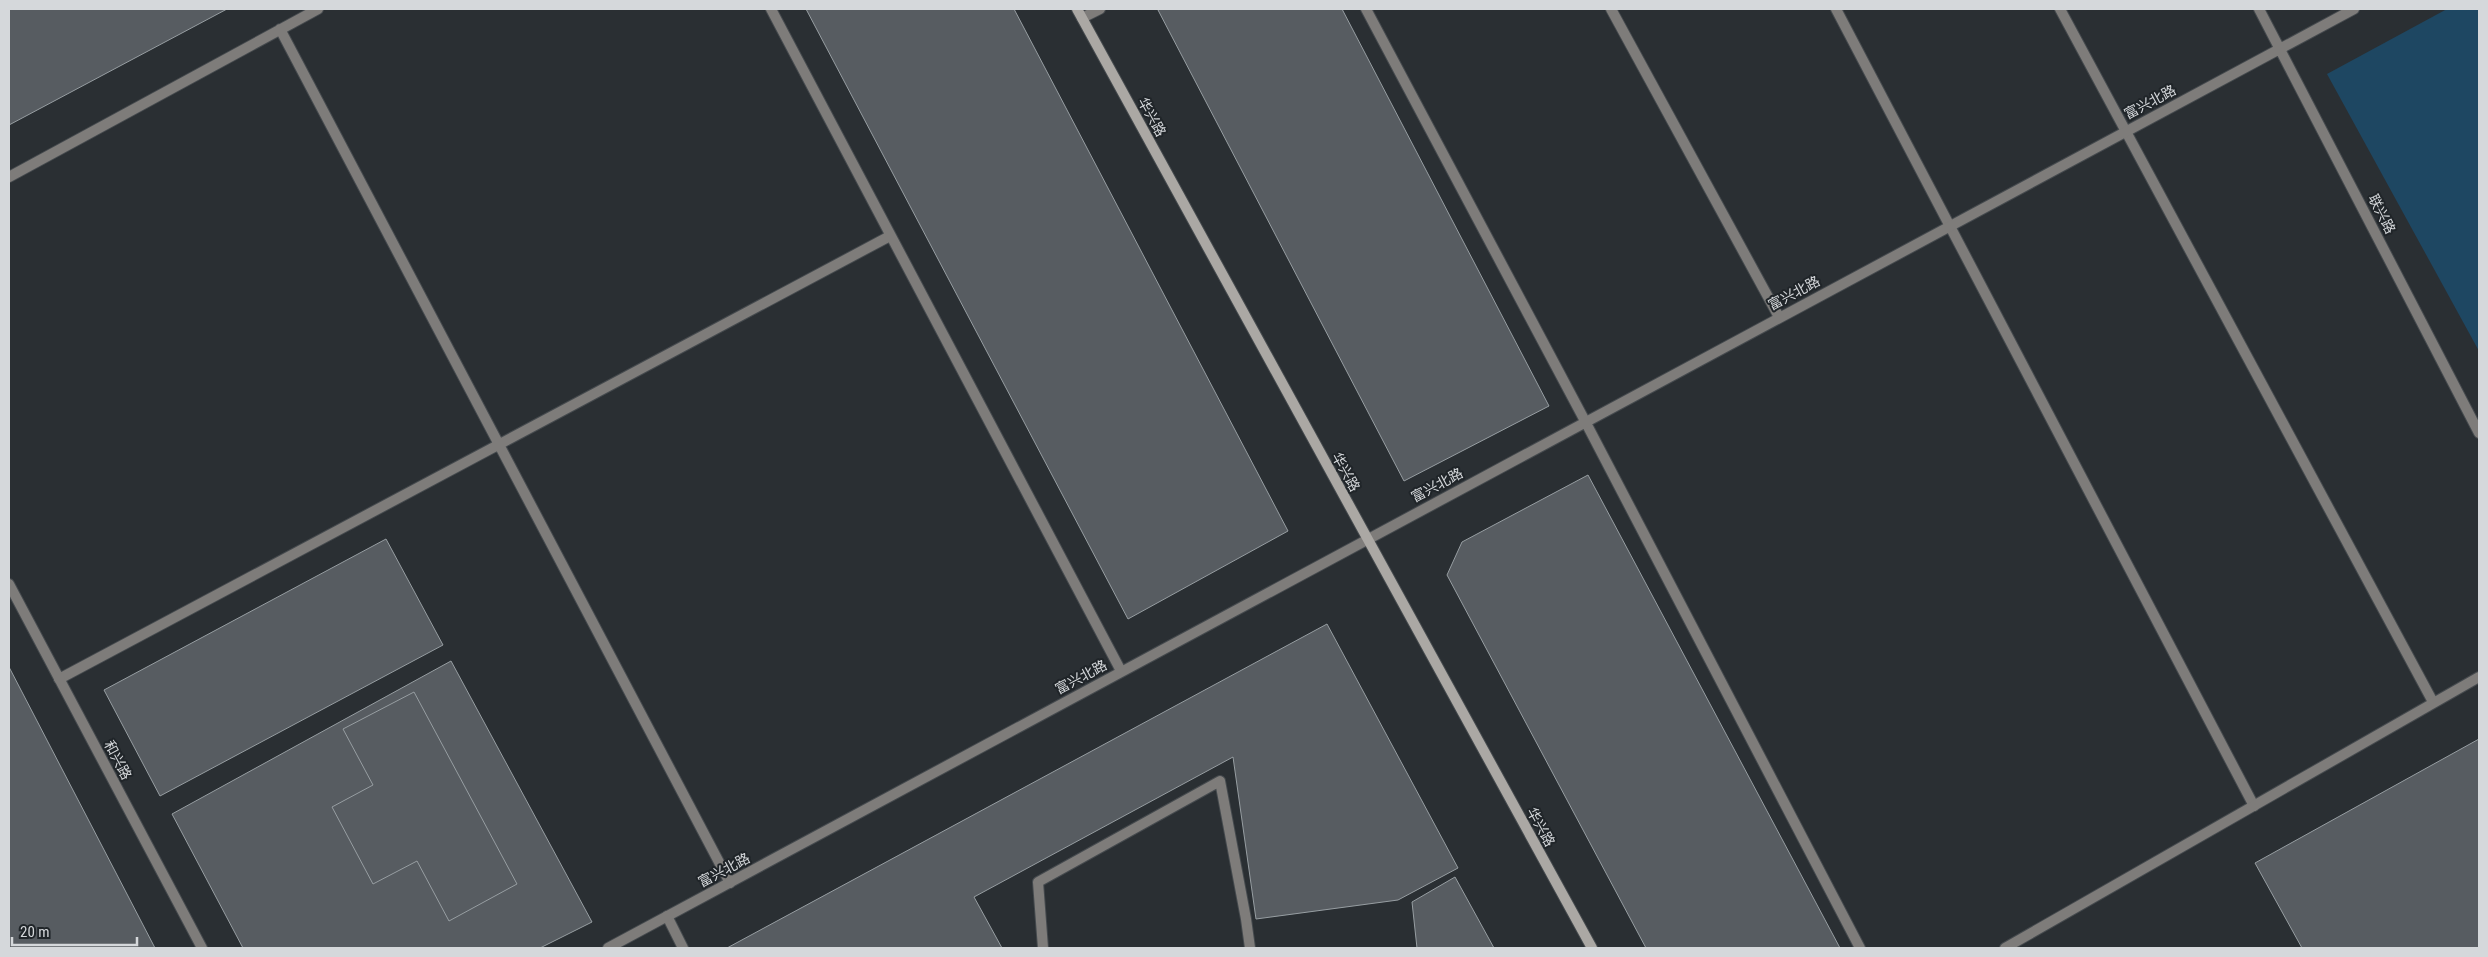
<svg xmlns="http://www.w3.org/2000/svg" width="2488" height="957" font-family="'Roboto Condensed','Noto Sans SC',sans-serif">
<rect width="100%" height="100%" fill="#2a2f33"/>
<path fill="#1e4762" d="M 2447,9 L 2479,9 L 2479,351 L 2327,74 Z"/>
<path fill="#575c61" stroke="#979ea2" d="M 9,9 L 227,9 L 9,125 Z
M 806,9 L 1014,9 L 1288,531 L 1128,619 Z
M 1160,9 L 1342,9 L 1549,406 L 1404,481 L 1158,10 Z
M 1588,475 L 1840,948 L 1646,948 L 1447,575 L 1462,542 Z
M 386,539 L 443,645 L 160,796 L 104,690 Z
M 1327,624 L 1458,868 L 1398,900 L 1256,919 L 1233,757 L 974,897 L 1002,948 L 727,948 Z
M 451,661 L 592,922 L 540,948 L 243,948 L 172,814 Z
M 9,667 L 155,948 L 9,948 Z
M 414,692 L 517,884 L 449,921 L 417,861 L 373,884 L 332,807 L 373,785 L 343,729 Z
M 2479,739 L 2479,948 L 2302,948 L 2255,863 Z
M 1455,877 L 1494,948 L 1417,948 L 1412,902 Z"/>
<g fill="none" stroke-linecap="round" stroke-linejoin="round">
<defs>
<path id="lane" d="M 771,9 L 1121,671
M 1611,9 L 1779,317
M 1836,9 L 2254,806
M 2060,9 L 2433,702
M 280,29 L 730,883
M 9,177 L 318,9
M 59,679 L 890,236
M 667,916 L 683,948
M 1043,948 L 1038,882 L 1220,781 L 1246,919 L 1250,948"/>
<path id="street" d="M 1366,9 L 1585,421 L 1860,948
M 2259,9 L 2479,433
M 1082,18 L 1100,9
M 9,584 L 202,948
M 608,948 L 2354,9
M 2005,948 L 2479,677"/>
<path id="secondary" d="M 1077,9 L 1592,948"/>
</defs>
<use href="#lane" stroke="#454a4e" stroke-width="12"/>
<use href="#street" stroke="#454a4e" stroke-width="12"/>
<use href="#secondary" stroke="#454a4e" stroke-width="12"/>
<use href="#lane" stroke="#7e7c7a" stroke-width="10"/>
<use href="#street" stroke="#7e7c7a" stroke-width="10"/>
<use href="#secondary" stroke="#aba8a4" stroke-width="10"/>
</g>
<g text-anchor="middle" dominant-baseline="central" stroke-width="4" stroke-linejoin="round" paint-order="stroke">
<g font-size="14" fill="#d5d8db" stroke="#202529">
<text transform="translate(2150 102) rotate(-28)">富兴北路</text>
<text transform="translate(1152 117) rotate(61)">华兴路</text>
<text transform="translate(2382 214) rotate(63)">联兴路</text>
<text transform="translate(1794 293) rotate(-28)">富兴北路</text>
<text transform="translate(1346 472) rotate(61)">华兴路</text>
<text transform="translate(1437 485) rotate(-28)">富兴北路</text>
<text transform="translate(1081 677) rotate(-28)">富兴北路</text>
<text transform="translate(118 760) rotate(62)">和兴路</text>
<text transform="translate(1541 827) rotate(61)">华兴路</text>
<text transform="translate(724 870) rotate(-28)">富兴北路</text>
</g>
</g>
<rect width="2488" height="957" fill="none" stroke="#d5d8db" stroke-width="20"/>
<path d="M12 937v8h125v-8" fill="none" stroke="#d5d8db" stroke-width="2.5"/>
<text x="20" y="937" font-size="15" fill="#d5d8db" stroke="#202529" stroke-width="4" paint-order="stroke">20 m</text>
</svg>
